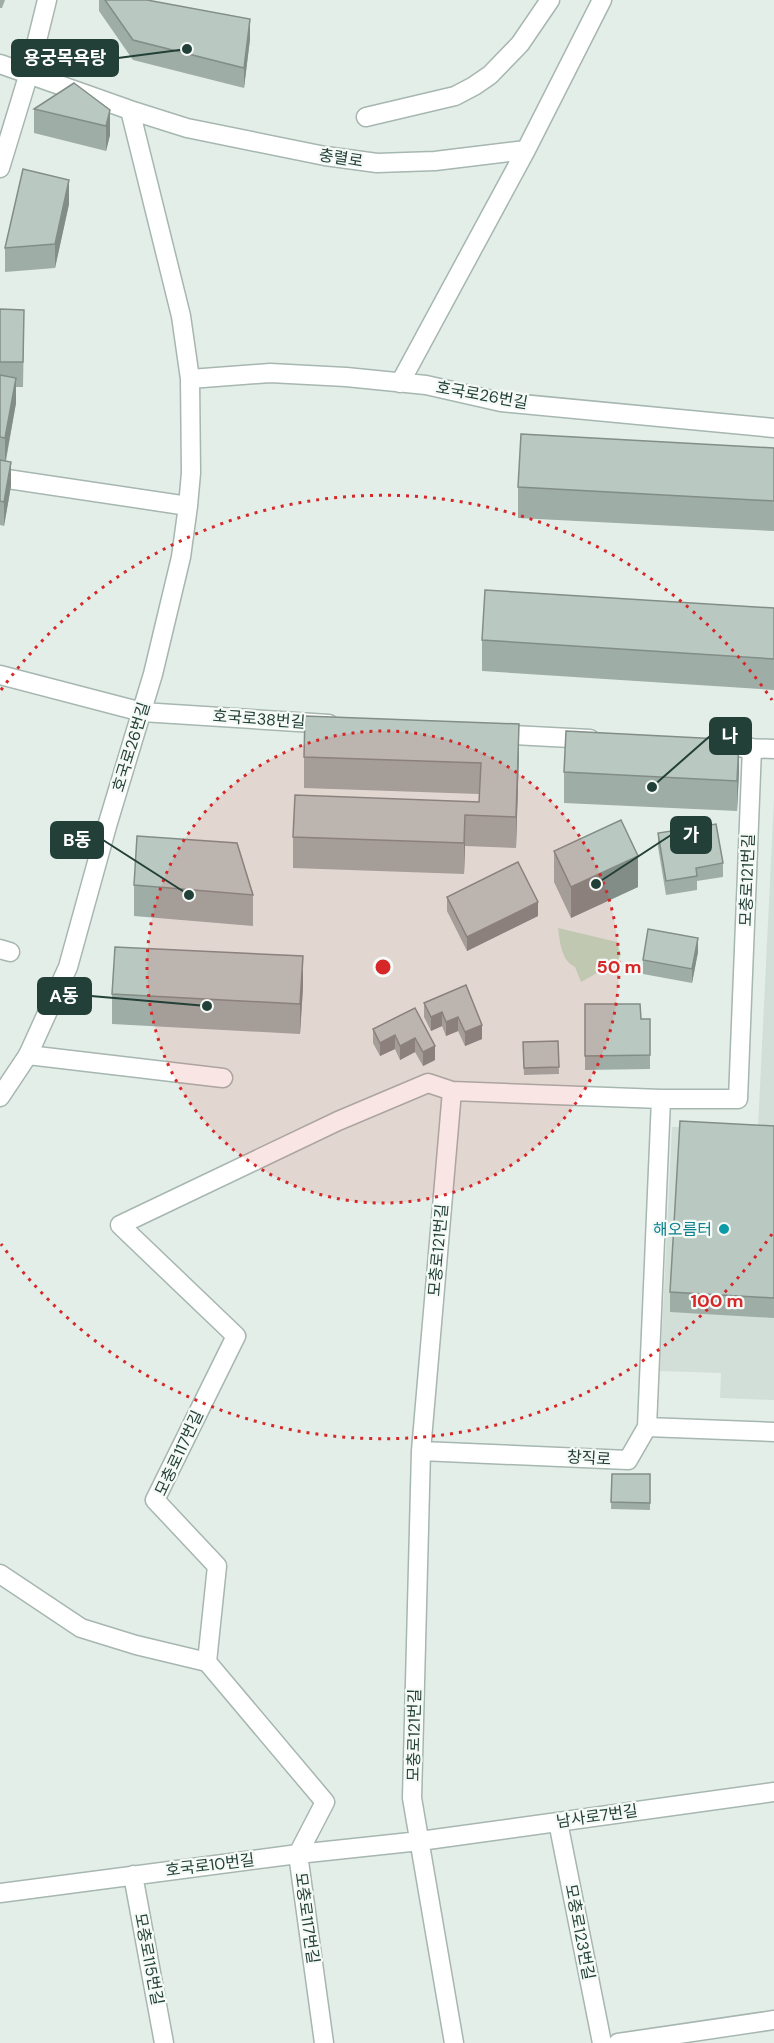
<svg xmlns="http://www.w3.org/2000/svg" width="774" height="2043" font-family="'DM Sans','Noto Sans KR',sans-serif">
<rect width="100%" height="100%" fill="#e4eee9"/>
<path fill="#d2ded8" d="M 774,798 L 774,1400 L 720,1398 L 721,1373 L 660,1371 L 672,1127 L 758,1128 Z"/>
<path fill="#bddfc5" d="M 558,928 L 617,942 L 621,955 L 617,962 L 581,982 L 575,967 C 561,960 560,942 558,928 Z"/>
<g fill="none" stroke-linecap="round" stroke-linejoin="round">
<defs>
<path id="lane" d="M 366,117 L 455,96 L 474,86 L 490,75 L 520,44 L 550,0
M 28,1055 L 223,1078"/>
<path id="street" d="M 0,64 L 130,110 L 187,128 L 325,156 L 377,163 L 435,161 L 526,150 L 602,0
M 0,168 L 29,73 L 47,0
M 190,379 L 270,373 L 346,377 L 426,385 L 501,402 L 774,428
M 400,383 L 526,150
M 0,478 L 188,506
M 0,675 L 142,712 L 329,724
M 494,734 L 590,739
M 743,748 L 774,749
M 0,949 L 10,952
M 452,1091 L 421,1451 L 412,1798 L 454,2043
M 0,1097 L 28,1055 L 68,967 L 107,826 L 153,674 L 181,557 L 188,506 L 191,473 L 190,379 L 181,316 L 130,110
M 647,1427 L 661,1099
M 421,1451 L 628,1460 L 647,1427 L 774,1432
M 0,1574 L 81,1628 L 136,1645 L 207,1662 L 217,1566 L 155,1500 L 236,1336 L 120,1225 L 338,1121 L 428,1083 L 452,1091 L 661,1099 L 738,1099 L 752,748
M 207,1662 L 325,1802 L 298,1854 L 324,2043
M 558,1822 L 602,2043
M 133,1875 L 164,2043
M 0,1893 L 298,1854 L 420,1841 L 774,1792
M 618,2043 L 774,2020"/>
</defs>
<use href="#lane" stroke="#a6b6b0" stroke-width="21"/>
<use href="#street" stroke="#a6b6b0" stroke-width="21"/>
<use href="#lane" stroke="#fff" stroke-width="18"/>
<use href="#street" stroke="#fff" stroke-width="18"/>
</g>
<path fill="#9fada7" d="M 0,0 L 5,0 L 2,8 L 0,8 Z
M 99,0 L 147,0 L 250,39 L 244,88 L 133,60 L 99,11 Z
M 34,109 L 110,110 L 110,135 L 106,151 L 34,133 Z
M 69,204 L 55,268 L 5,272 L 5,248 Z
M 0,309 L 24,334 L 23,387 L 16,387 L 16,403 L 6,461 L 11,486 L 4,526 L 0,525 Z
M 774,448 L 774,531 L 518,518 L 518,487 Z
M 774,608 L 774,690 L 482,671 L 482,640 Z
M 519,754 L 516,848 L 465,846 L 464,874 L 293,868 L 293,837 L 479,802 L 479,794 L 304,788 L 304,757 Z
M 739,771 L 737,811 L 564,803 L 564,772 Z
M 658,833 L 723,863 L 723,877 L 697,881 L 697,890 L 666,895 L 658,847 Z
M 554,851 L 638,887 L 571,918 L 554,882 Z
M 134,885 L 253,895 L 253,926 L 134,916 Z
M 447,897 L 538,916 L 467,951 L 447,911 Z
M 698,952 L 692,983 L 643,974 L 643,960 Z
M 466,985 L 482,1039 L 465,1046 L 458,1031 L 446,1036 L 442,1026 L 431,1031 L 424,1017 L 424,1003 Z
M 303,987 L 300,1034 L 112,1024 L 112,994 Z
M 585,1004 L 641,1019 L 650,1019 L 650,1069 L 585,1070 Z
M 415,1008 L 435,1060 L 423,1066 L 415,1052 L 400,1060 L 395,1049 L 380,1056 L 373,1043 L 373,1029 Z
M 558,1041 L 559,1074 L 524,1075 L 523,1042 Z
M 774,1126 L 774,1318 L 670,1312 L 670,1292 Z
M 612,1474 L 650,1474 L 650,1510 L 611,1509 Z"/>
<path fill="#828d88" d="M 250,19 L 250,39 L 244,88 L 244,68 Z
M 110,110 L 110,135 L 106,151 L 106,126 Z
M 69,180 L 69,204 L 55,268 L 55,244 Z
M 16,378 L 16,403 L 5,463 L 5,438 Z
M 11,462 L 11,486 L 4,526 L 4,502 Z
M 519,724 L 519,754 L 516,848 L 516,817 Z
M 739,740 L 739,771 L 737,811 L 737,781 Z
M 465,815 L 465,846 L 464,874 L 464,843 Z
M 638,856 L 638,887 L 571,918 L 571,887 Z
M 538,902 L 538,916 L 467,951 L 467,937 Z
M 698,938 L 698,952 L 692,983 L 692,969 Z
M 303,956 L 303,987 L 300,1034 L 300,1004 Z
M 442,1012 L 442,1026 L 431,1031 L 431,1017 Z
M 458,1017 L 458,1031 L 446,1036 L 446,1022 Z
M 482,1025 L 482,1039 L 465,1046 L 465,1032 Z
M 395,1035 L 395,1049 L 380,1056 L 380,1043 Z
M 415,1038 L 415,1052 L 400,1060 L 400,1046 Z
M 435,1046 L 435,1060 L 423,1066 L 423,1052 Z"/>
<path fill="#b9c9c2" stroke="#828d88" stroke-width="1.5" d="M 105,0 L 147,0 L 250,19 L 244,68 L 133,40 Z
M 74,83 L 110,110 L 106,126 L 34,109 Z
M 23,169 L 69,180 L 55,244 L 5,248 Z
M 0,309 L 24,310 L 23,362 L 0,362 Z
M 0,375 L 16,378 L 5,438 L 0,437 Z
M 521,434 L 774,448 L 774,501 L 518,487 Z
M 0,460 L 11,462 L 4,502 L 0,501 Z
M 485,590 L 774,608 L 774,659 L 482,640 Z
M 305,716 L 519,724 L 516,817 L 465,815 L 464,843 L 293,837 L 295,795 L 479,802 L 481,763 L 304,757 Z
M 566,731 L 739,740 L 737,781 L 564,772 Z
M 621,820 L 638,856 L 571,887 L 554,851 Z
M 716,824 L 723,863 L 696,868 L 697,876 L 666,881 L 658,833 Z
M 137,836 L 237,843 L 253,895 L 134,885 Z
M 518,862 L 538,902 L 467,937 L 447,897 Z
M 648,929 L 698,938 L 692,969 L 643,960 Z
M 115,947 L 303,956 L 300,1004 L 112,994 Z
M 466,985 L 482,1025 L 465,1032 L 458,1017 L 446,1022 L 442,1012 L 431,1017 L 424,1003 Z
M 585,1004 L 640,1004 L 641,1019 L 650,1019 L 650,1055 L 585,1056 Z
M 415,1008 L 435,1046 L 423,1052 L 415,1038 L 400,1046 L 395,1035 L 380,1043 L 373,1029 Z
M 558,1041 L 559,1067 L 524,1068 L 523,1042 Z
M 680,1121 L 774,1126 L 774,1298 L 670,1292 Z
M 612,1474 L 650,1474 L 650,1503 L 611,1502 Z"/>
<circle cx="383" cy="967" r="236" fill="#d62828" fill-opacity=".12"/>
<g fill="none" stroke="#d62828" stroke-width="3" stroke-dasharray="3 6">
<circle cx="383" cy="967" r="236"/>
<path d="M772 1234A472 472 0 0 1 1 1244M1 690A472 472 0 0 1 772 700"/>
</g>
<circle fill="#0f9aa8" stroke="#f5faf7" stroke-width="2" cx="724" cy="1229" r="6"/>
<g text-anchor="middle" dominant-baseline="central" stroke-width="4.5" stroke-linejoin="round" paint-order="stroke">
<g font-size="16" fill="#234038" stroke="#f5faf7">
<text transform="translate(341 158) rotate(9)">충렬로</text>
<text transform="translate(482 395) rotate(10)">호국로26번길</text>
<text transform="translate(259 719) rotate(4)">호국로38번길</text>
<text transform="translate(131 747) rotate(-73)">호국로26번길</text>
<text transform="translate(747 880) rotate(-88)">모충로121번길</text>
<text transform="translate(438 1250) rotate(-85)">모충로121번길</text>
<text transform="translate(179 1453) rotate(-65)">모충로117번길</text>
<text transform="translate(589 1458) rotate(3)">창직로</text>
<text transform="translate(414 1735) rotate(-89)">모충로121번길</text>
<text transform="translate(597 1816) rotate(-8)">남사로7번길</text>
<text transform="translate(210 1865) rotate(-7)">호국로10번길</text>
<text transform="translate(307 1918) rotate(82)">모충로117번길</text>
<text transform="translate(580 1932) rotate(79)">모충로123번길</text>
<text transform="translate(149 1959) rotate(79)">모충로115번길</text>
</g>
<g font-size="16" fill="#0d838f" stroke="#f5faf7" text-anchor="end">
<text x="712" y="1229">해오름터</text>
</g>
</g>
<circle cx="383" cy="967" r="9" fill="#d62828" stroke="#f5faf7" stroke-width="3"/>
<g font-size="18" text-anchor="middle" font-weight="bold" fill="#d62828" stroke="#f5faf7" stroke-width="4.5" stroke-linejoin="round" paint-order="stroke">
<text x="619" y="973">50 m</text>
<text x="717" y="1307">100 m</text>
</g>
<path fill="none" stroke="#234038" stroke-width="2" d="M187 49L118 58M652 787L710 736M596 884L671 835M189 895L103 840M207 1006L91 996"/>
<g fill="#234038" stroke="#f5faf7" stroke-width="2">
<circle cx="187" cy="49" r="6"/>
<circle cx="652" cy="787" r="6"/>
<circle cx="596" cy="884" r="6"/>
<circle cx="189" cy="895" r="6"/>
<circle cx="207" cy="1006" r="6"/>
</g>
<g fill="#234038" stroke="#234038" stroke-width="2">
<rect x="12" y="40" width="106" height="36" rx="6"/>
<rect x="710" y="718" width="41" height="36" rx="6"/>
<rect x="671" y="817" width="40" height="36" rx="6"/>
<rect x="51" y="822" width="52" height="36" rx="6"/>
<rect x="38" y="978" width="53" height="36" rx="6"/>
</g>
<g font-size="18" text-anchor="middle" font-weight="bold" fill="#fff">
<text x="65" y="64">용궁목욕탕</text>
<text x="730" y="742">나</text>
<text x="691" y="841">가</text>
<text x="77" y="846">B동</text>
<text x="64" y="1002">A동</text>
</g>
</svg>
